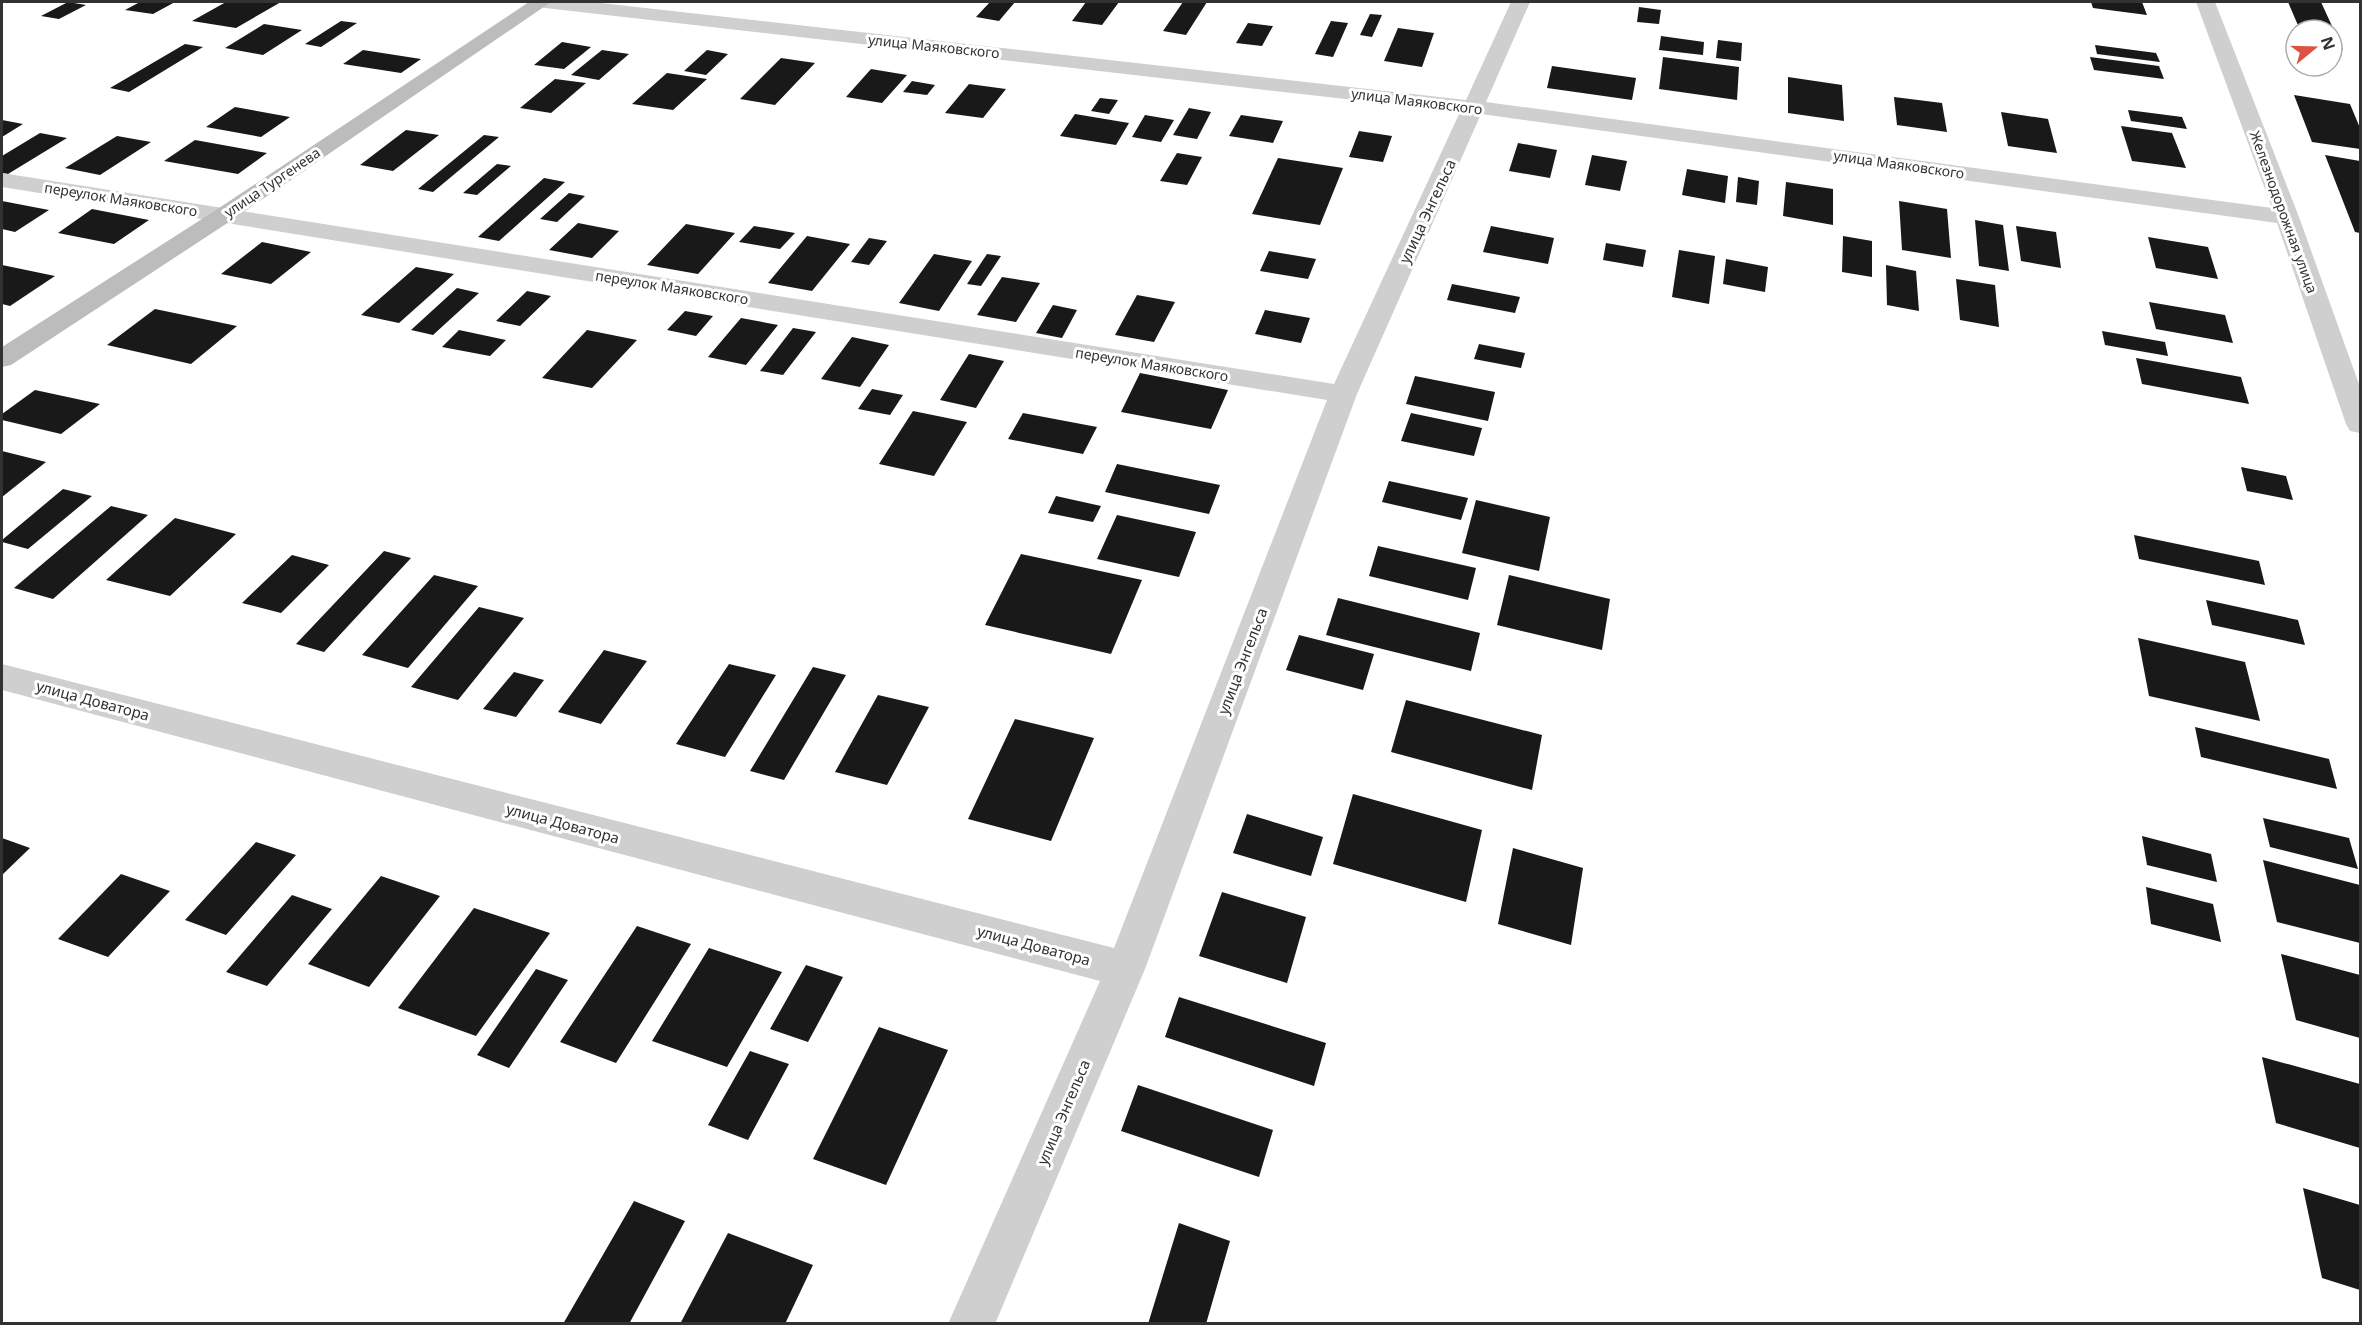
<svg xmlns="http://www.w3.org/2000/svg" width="2362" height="1325" font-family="'Noto Sans',sans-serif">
<rect width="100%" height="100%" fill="#fff"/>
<path fill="#191919" d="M 68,2 L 86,5 L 59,19 L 41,16 Z
M 140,2 L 175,2 L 153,14 L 125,10 Z
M 226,2 L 281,2 L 236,28 L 192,21 Z
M 990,2 L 1015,2 L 999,21 L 976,17 Z
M 1086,2 L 1119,2 L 1102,25 L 1072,21 Z
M 1183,2 L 1207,2 L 1186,35 L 1163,31 Z
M 2091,2 L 2142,2 L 2147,15 L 2093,8 Z
M 2288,2 L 2321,2 L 2343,50 L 2332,48 L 2332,30 L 2300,30 Z
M 1639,7 L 1661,10 L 1659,24 L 1637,22 Z
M 1370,14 L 1382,15 L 1372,37 L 1360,35 Z
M 341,21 L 357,23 L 321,47 L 305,44 Z
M 1331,21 L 1348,23 L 1333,57 L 1315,54 Z
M 1248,23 L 1273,26 L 1262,46 L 1236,43 Z
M 264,24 L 302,30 L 263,55 L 225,48 Z
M 1398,28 L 1434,33 L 1422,67 L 1384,61 Z
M 1661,36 L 1704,42 L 1703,55 L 1659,50 Z
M 1718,40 L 1742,43 L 1741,61 L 1716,58 Z
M 562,42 L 591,47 L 564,69 L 534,65 Z
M 185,44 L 203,47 L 129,92 L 110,88 Z
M 2095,45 L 2156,53 L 2160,62 L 2097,54 Z
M 363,50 L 421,59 L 401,73 L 343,64 Z
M 602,50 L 629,54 L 599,80 L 571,75 Z
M 707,50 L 728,54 L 706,75 L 684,71 Z
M 1663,57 L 1739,67 L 1737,100 L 1659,89 Z
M 2090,57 L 2159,66 L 2164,79 L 2094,70 Z
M 781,58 L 815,63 L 775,105 L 740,99 Z
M 1552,66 L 1636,78 L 1632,100 L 1547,88 Z
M 871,69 L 907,75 L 882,103 L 846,97 Z
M 667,73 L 707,79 L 673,110 L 632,104 Z
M 1788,77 L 1842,85 L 1844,121 L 1788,113 Z
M 555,79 L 586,83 L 551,113 L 520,108 Z
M 912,81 L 935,85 L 927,95 L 903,92 Z
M 969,84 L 1006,89 L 983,118 L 945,113 Z
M 2294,95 L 2350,104 L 2360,128 L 2360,149 L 2312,142 Z
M 1894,97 L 1942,103 L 1947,132 L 1897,125 Z
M 1100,98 L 1118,100 L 1109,114 L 1091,111 Z
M 235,107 L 290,117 L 261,137 L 206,127 Z
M 1189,108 L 1211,112 L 1197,139 L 1173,135 Z
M 2128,110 L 2182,117 L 2187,129 L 2131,121 Z
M 2001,112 L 2048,119 L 2057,153 L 2008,146 Z
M 1075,114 L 1129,123 L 1116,145 L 1060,136 Z
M 1145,115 L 1174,120 L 1161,142 L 1132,137 Z
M 1241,115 L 1283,121 L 1273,143 L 1229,136 Z
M 2,120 L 23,124 L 2,137 Z
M 2121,126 L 2172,133 L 2186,168 L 2132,161 Z
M 406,130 L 439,135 L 393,171 L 360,165 Z
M 1359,131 L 1392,136 L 1383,162 L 1349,157 Z
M 40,133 L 67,138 L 8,174 L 2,173 L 2,156 Z
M 484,135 L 499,137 L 433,192 L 418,189 Z
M 117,136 L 151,142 L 100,175 L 65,168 Z
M 195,140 L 267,153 L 238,174 L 164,161 Z
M 1518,143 L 1557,150 L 1550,178 L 1509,171 Z
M 1177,153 L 1202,157 L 1187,185 L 1160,181 Z
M 1592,155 L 1627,161 L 1620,191 L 1585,185 Z
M 2325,155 L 2360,161 L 2360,233 L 2355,232 Z
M 1278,158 L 1343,168 L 1320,225 L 1252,214 Z
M 497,164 L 511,166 L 477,195 L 463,193 Z
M 1687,169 L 1728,176 L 1725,203 L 1682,195 Z
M 1738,177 L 1759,181 L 1757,205 L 1736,202 Z
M 544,178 L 565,182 L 499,241 L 478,237 Z
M 1786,182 L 1833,189 L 1833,225 L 1783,216 Z
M 569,193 L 585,196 L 557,222 L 540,219 Z
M 2,201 L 49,210 L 15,232 L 2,229 Z
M 1899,201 L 1947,209 L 1951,258 L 1902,250 Z
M 92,209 L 149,220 L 114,244 L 58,233 Z
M 1975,220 L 2003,225 L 2009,271 L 1979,266 Z
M 578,223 L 619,231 L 592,258 L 549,250 Z
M 686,224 L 735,233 L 698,274 L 647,265 Z
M 754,226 L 795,233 L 780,249 L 739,242 Z
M 1491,226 L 1554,238 L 1548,264 L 1483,252 Z
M 2016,226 L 2056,232 L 2061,268 L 2021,261 Z
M 807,236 L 850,244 L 812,291 L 768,283 Z
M 1843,236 L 1872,241 L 1872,277 L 1842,272 Z
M 2148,237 L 2208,247 L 2218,279 L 2156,268 Z
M 869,238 L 887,241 L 869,265 L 851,262 Z
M 262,242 L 311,252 L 271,284 L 221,274 Z
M 1606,243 L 1646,250 L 1643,267 L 1603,260 Z
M 1679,250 L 1715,256 L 1709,304 L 1672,297 Z
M 1269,251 L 1316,259 L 1308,279 L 1260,271 Z
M 934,254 L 972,261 L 939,311 L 899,303 Z
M 987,254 L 1001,256 L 981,286 L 967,284 Z
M 1726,259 L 1768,267 L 1765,292 L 1723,284 Z
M 2,265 L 55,276 L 10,306 L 2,304 Z
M 1886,265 L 1916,271 L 1919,311 L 1887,305 Z
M 416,267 L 454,274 L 399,323 L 361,315 Z
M 1002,277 L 1040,283 L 1016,322 L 977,315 Z
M 1956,279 L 1995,285 L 1999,327 L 1960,320 Z
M 1452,284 L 1520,297 L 1515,313 L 1447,300 Z
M 457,288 L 479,293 L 433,335 L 411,330 Z
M 527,291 L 551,296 L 520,326 L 496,321 Z
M 1137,295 L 1175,302 L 1154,342 L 1115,335 Z
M 2149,302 L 2225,315 L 2233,343 L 2156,329 Z
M 1053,305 L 1077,310 L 1062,338 L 1036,333 Z
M 155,309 L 237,326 L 191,364 L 107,345 Z
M 1265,310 L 1310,318 L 1301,343 L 1255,334 Z
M 685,311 L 713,316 L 696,336 L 667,330 Z
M 741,318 L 778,325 L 746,365 L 708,357 Z
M 793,328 L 816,332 L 783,375 L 760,371 Z
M 459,330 L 506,340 L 490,356 L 442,347 Z
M 587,330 L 637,340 L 592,388 L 542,378 Z
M 2102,331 L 2165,342 L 2168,356 L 2105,345 Z
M 852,337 L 889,345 L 860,387 L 821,379 Z
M 1479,344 L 1525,353 L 1521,368 L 1474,359 Z
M 969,354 L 1004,361 L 976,408 L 940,400 Z
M 2136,358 L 2241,377 L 2249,404 L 2142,384 Z
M 1140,373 L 1228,390 L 1211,429 L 1121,412 Z
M 1415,376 L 1495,392 L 1488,421 L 1406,404 Z
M 872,389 L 903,395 L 890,415 L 858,409 Z
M 35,390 L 100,404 L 61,434 L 2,420 L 2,414 Z
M 913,411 L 967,422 L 934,476 L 879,464 Z
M 1023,413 L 1097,427 L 1083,454 L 1008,439 Z
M 1411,413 L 1482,428 L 1474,456 L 1401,441 Z
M 2,451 L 46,462 L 2,497 Z
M 1117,464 L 1220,485 L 1209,514 L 1105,492 Z
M 2241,467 L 2286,476 L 2293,500 L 2247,491 Z
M 1389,481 L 1468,498 L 1461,520 L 1382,502 Z
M 63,489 L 92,496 L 28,549 L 2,542 L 2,540 Z
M 1056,496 L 1101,506 L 1093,522 L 1048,513 Z
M 1476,500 L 1550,517 L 1539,571 L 1462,553 Z
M 111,506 L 148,515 L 53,599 L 14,588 Z
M 1117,515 L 1196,532 L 1179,577 L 1097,559 Z
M 175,518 L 236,534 L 170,596 L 106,580 Z
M 2134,535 L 2259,561 L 2265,585 L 2139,559 Z
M 1378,546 L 1476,568 L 1468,600 L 1369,576 Z
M 384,551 L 411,558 L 324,652 L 296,644 Z
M 1021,554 L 1142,580 L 1111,654 L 985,625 Z
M 292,555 L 329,565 L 281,613 L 242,603 Z
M 434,575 L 478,586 L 408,668 L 362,655 Z
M 1509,575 L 1610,599 L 1602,650 L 1497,625 Z
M 1338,598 L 1480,633 L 1471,671 L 1326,635 Z
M 2206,600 L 2298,620 L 2305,645 L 2212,625 Z
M 479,607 L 524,618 L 458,700 L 411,687 Z
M 1299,635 L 1374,654 L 1363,690 L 1286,670 Z
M 2138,638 L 2245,662 L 2260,721 L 2149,696 Z
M 604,650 L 647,661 L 601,724 L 558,712 Z
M 729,664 L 776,675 L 725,757 L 676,744 Z
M 813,667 L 846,675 L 784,780 L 750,771 Z
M 514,672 L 544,680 L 516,717 L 483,709 Z
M 878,695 L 929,707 L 887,785 L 835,772 Z
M 1406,700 L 1542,735 L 1532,790 L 1391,752 Z
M 1015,719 L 1094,738 L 1051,841 L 968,819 Z
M 2195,727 L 2329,759 L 2337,789 L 2201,757 Z
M 1353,794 L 1482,830 L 1466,902 L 1333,864 Z
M 1247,814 L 1323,837 L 1311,876 L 1233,853 Z
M 2263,818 L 2349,838 L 2358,869 L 2270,847 Z
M 2142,836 L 2211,854 L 2217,882 L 2147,865 Z
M 2,838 L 30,848 L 2,875 Z
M 256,842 L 296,855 L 226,935 L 185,920 Z
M 1513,848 L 1583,868 L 1571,945 L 1498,924 Z
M 2263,860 L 2360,885 L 2360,943 L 2277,922 Z
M 121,874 L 170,891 L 108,957 L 58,939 Z
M 381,876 L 440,896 L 369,987 L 308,964 Z
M 2146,887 L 2213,904 L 2221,942 L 2151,924 Z
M 1222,892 L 1306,917 L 1287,983 L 1199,956 Z
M 292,895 L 332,909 L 267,986 L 226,972 Z
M 474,908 L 550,933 L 476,1036 L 398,1008 Z
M 637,926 L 691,944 L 616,1063 L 560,1042 Z
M 709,948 L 782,972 L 727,1067 L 652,1041 Z
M 2281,954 L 2360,975 L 2360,1038 L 2296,1020 Z
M 806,965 L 843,977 L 808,1042 L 770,1029 Z
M 536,969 L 568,980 L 509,1068 L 477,1055 Z
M 1179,997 L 1326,1043 L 1314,1086 L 1165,1037 Z
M 879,1027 L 948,1050 L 886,1185 L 813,1159 Z
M 750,1051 L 789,1064 L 748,1140 L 708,1125 Z
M 2262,1057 L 2360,1084 L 2360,1148 L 2276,1123 Z
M 1138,1085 L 1273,1130 L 1259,1177 L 1121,1131 Z
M 2303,1188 L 2360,1205 L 2360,1290 L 2322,1278 Z
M 634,1201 L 685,1221 L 629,1324 L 563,1324 Z
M 1179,1223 L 1230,1241 L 1206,1324 L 1148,1324 Z
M 728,1233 L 813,1265 L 785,1324 L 680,1324 Z"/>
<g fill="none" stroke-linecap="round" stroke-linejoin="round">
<path fill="#cfcfcf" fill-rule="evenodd" d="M 535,2 L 592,2 L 1466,100 L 1511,2 L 1530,2 L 1486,102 L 2272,208 L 2196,2 L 2215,2 L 2299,217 L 2360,387 L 2360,433 L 2350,431 L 2346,424 L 2277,223 L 1481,114 L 1357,394 L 1145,969 L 995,1324 L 948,1324 L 1100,981 L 2,690 L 2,664 L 1114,948 L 1327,400 L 2,187 L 2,173 L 1334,384 L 1460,112 L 545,8 L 538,6 Z"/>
<path fill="#bcbcbc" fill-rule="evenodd" d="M 529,2 L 551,2 L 232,220 L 11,365 L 2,367 L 2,347 L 216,210 Z"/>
</g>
<g text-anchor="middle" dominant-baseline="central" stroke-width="6" stroke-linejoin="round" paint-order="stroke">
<g font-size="14" fill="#323232" stroke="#fff">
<text transform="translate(934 46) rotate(6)">улица Маяковского</text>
<text transform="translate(1417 101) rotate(7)">улица Маяковского</text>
<text transform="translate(1899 164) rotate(8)">улица Маяковского</text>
<text transform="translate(272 182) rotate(-34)">улица Тургенева</text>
<text transform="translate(121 199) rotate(9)">переулок Маяковского</text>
<text transform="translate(2284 212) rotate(70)">Железнодорожная улица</text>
<text transform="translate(672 287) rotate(9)">переулок Маяковского</text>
<text transform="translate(1152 364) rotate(9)">переулок Маяковского</text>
</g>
<g font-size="15" fill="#323232" stroke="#fff">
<text transform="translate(1427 211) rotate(-65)">улица Энгельса</text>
<text transform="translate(1242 661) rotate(-69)">улица Энгельса</text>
<text transform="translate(93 700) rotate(15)">улица Доватора</text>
<text transform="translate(563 823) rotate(15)">улица Доватора</text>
<text transform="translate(1034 945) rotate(15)">улица Доватора</text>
<text transform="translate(1063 1112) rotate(-67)">улица Энгельса</text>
</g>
</g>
<rect width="2362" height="1325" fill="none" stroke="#323232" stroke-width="6"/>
<g transform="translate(2314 48) rotate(71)"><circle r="28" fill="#ffffff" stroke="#adadad" stroke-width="1.5"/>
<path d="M0-4.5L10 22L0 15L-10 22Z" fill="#dc5341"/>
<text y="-9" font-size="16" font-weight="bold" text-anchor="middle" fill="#323232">N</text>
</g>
</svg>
